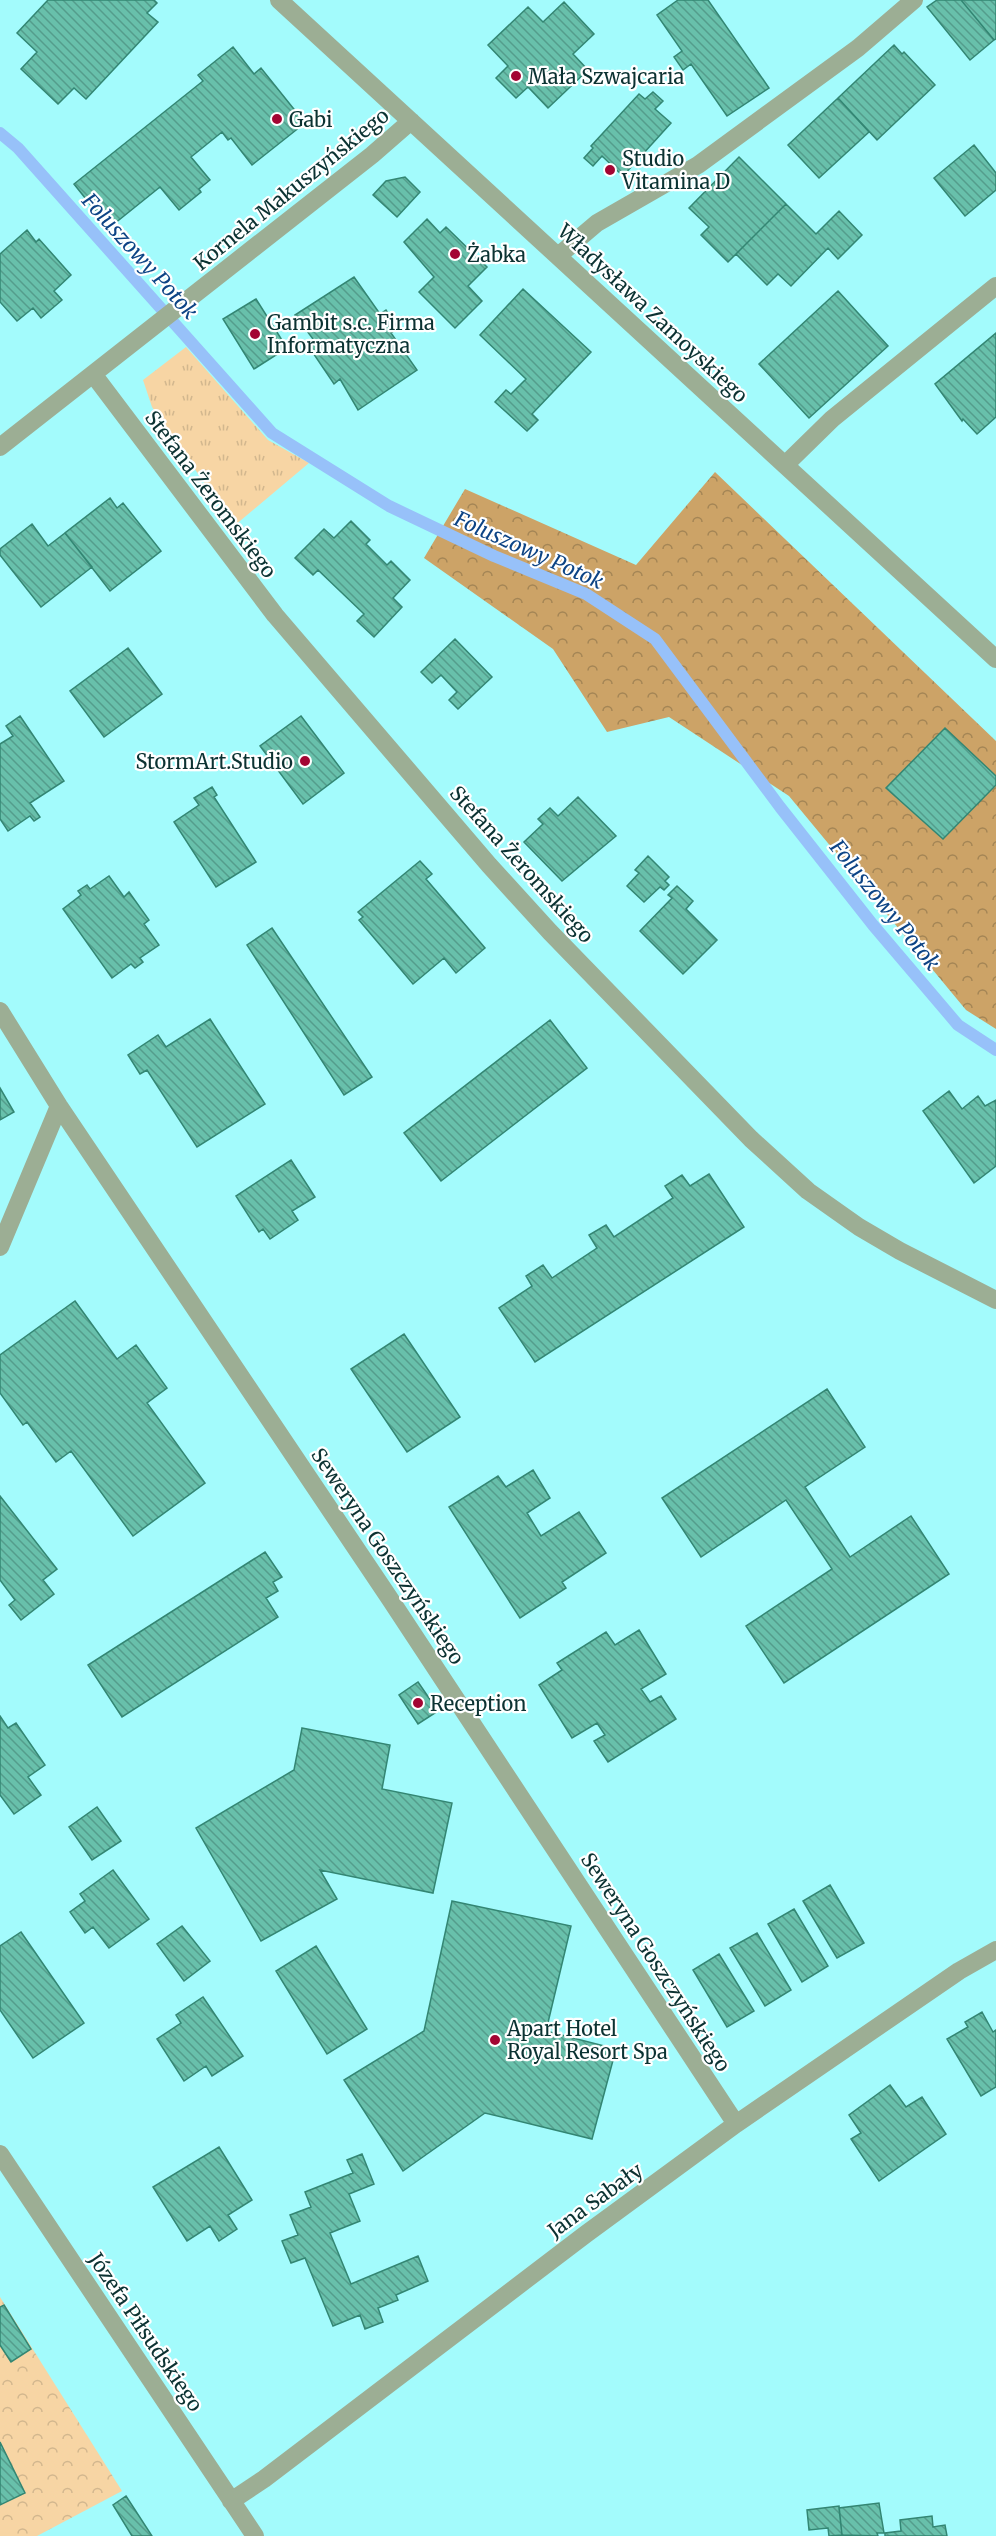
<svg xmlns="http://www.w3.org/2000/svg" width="996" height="2536" font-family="Merriweather,serif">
<defs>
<pattern id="grass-tufts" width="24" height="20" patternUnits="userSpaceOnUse" patternTransform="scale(1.5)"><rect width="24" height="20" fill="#f7d5a4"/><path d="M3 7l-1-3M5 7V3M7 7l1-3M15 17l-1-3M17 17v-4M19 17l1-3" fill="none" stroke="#d2b78e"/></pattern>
<pattern id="forest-crowns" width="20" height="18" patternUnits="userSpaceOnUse" patternTransform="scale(1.5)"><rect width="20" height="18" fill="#cca367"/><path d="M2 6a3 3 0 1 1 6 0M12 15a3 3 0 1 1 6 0" fill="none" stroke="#a48555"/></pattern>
<pattern id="park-crowns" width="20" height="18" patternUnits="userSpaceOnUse" patternTransform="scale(1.5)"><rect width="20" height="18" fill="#f7d5a4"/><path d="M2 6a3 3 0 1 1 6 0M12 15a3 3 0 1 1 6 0" fill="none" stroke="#d2b78e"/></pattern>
<pattern id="building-back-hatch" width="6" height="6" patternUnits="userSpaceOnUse" patternTransform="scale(1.5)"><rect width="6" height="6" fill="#68c0ab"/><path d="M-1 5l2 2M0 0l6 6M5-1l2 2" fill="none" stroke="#549d8c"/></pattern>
</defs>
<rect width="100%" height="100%" fill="#a3fbfc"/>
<path fill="url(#grass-tufts)" d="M 186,347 L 268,440 L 309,463 L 234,526 L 152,407 L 143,380 Z"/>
<path fill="url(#forest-crowns)" d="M 715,472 L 996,741 L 996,1029 L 966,1010 L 789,796 L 669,717 L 607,732 L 553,649 L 424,558 L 465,489 L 636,565 Z"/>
<path fill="url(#park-crowns)" d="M 0,2297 L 122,2491 L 37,2536 L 0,2536 Z"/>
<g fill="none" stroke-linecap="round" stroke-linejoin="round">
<path stroke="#97c1f9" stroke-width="12" d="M 0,133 L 18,148 L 272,433 L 389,506 L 494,556 L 586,594 L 655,639 L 780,807 L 873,925 L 958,1025 L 996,1050"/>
</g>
<path fill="url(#building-back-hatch)" stroke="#338673" stroke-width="1.5" d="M 48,0 L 154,0 L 157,3 L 147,13 L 158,22 L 86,99 L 74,88 L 58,104 L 21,69 L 37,52 L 17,33 Z
M 678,0 L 708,0 L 769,88 L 727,116 L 691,64 L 683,70 L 674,57 L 682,51 L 657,15 Z
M 937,0 L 961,0 L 994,40 L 970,60 L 927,7 Z
M 961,0 L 996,0 L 996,39 L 994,40 Z
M 564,2 L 594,34 L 573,54 L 588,70 L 548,108 L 528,87 L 516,98 L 496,78 L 508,66 L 488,45 L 528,7 L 543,22 Z
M 894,45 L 902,54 L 904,52 L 935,85 L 877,140 L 838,98 Z
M 233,47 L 254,74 L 261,68 L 305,123 L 252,165 L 231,138 L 228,140 L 222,132 L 191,157 L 210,180 L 199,189 L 201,192 L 179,210 L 160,187 L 109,228 L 74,184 L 203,81 L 198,75 Z
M 653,92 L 663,101 L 655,109 L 671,123 L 623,176 L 602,156 L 593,166 L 584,158 L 593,148 L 591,146 L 639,94 L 645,99 Z
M 838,98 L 869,132 L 819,178 L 788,145 Z
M 974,145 L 996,173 L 996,190 L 965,216 L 934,178 Z
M 739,157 L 786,204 L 728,262 L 701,235 L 709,227 L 689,208 Z
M 405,177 L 420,192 L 397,217 L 373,195 L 386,181 Z
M 786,204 L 816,234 L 839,211 L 862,235 L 838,259 L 828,248 L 791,286 L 778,274 L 767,285 L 736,254 Z
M 427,219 L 440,233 L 446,227 L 487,267 L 468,286 L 482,301 L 455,328 L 419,292 L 434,277 L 404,242 Z
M 27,230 L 36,242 L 39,239 L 71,275 L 54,291 L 62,300 L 41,318 L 33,308 L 17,321 L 0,302 L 0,254 Z
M 354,277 L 380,314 L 386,310 L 398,328 L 391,333 L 417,370 L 358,410 L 340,379 L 334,384 L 309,347 L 316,343 L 295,315 Z
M 523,289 L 591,352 L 532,414 L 538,420 L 527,431 L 495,402 L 506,390 L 511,394 L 526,379 L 480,335 Z
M 838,291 L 888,346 L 809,418 L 759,364 Z
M 256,299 L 287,348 L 254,369 L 223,319 Z
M 996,333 L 996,417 L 977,434 L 963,419 L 962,421 L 935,384 Z
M 110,498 L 117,508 L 123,503 L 161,551 L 110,591 L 65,533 Z
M 351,521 L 370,540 L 366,544 L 387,565 L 391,561 L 410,580 L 393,598 L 402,607 L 374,637 L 357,621 L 364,614 L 318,570 L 313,575 L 295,558 L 324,529 L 334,538 Z
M 32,524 L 48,546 L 65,533 L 92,567 L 41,607 L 0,555 L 0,549 Z
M 455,639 L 492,677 L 458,709 L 449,700 L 457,692 L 441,675 L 432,683 L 421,672 Z
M 128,648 L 162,694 L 104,737 L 70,691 Z
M 20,716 L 64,781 L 30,803 L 40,817 L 34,821 L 30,816 L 8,831 L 0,819 L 0,744 L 13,736 L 6,726 Z
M 301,716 L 344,773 L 303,804 L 260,746 Z
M 945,728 L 996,776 L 996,785 L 943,839 L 886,788 Z
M 212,787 L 217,795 L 214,797 L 256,862 L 216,887 L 174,822 L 199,805 L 194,798 Z
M 578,797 L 616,836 L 562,881 L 524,842 L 543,824 L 538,819 L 550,808 L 558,816 Z
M 648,856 L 669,877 L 665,881 L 669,885 L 664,890 L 660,887 L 644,902 L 627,886 L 639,873 L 635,870 Z
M 420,861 L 432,874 L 426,879 L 485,948 L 456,973 L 444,958 L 413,984 L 359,920 L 363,917 L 358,912 Z
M 109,876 L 124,897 L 129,892 L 149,920 L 144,924 L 159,945 L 140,958 L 143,962 L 135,968 L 131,964 L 112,978 L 63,909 L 81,895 L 78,891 L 87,885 L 90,889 Z
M 677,886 L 693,901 L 686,909 L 717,940 L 683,974 L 640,931 L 672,898 L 668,895 Z
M 272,928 L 372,1077 L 344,1095 L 247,945 Z
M 210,1019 L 265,1104 L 197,1147 L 147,1070 L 140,1074 L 128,1055 L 158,1035 L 166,1047 Z
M 550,1020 L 587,1068 L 441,1181 L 404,1133 Z
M 0,1088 L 14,1112 L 0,1120 Z
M 949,1091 L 962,1109 L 978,1096 L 985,1106 L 996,1100 L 996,1166 L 974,1183 L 923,1111 Z
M 291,1160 L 315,1197 L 292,1211 L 298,1220 L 270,1239 L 263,1229 L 259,1232 L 236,1196 Z
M 709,1174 L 744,1227 L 535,1362 L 499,1308 L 532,1286 L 526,1276 L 543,1265 L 552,1278 L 597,1248 L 589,1235 L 606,1225 L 614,1237 L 673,1198 L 665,1186 L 682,1175 L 690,1186 Z
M 75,1301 L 117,1359 L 136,1345 L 167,1388 L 147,1403 L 205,1483 L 133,1536 L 71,1451 L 56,1462 L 27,1422 L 23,1425 L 0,1393 L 0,1355 Z
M 404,1334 L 460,1417 L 407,1452 L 351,1369 Z
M 827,1389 L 865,1447 L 805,1487 L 850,1557 L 911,1516 L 949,1574 L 784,1683 L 746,1626 L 832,1569 L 786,1500 L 701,1557 L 662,1498 Z
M 533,1470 L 550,1498 L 527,1513 L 541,1536 L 579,1512 L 606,1553 L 562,1582 L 566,1588 L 520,1618 L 449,1507 L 498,1476 L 506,1487 Z
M 0,1496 L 57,1569 L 43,1580 L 54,1594 L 21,1620 L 9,1605 L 15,1600 L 0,1580 Z
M 265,1552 L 282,1577 L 273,1582 L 278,1591 L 266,1598 L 278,1617 L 122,1717 L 88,1665 Z
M 639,1630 L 666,1674 L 641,1689 L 650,1702 L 661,1696 L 676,1719 L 608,1762 L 594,1741 L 605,1735 L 597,1723 L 572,1738 L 539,1685 L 562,1670 L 557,1663 L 606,1632 L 615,1645 Z
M 418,1682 L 438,1711 L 418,1724 L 399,1695 Z
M 0,1716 L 8,1728 L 16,1723 L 45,1765 L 28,1777 L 41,1795 L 14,1814 L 0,1795 Z
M 302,1728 L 390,1745 L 382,1789 L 452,1803 L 433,1893 L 320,1870 L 337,1899 L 261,1941 L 196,1828 L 294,1770 Z
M 97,1807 L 121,1841 L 92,1860 L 69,1827 Z
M 113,1870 L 149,1919 L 109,1948 L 93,1927 L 85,1933 L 70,1912 L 85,1901 L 80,1894 Z
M 830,1885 L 864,1943 L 837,1958 L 803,1901 Z
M 452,1901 L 571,1926 L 546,2031 L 616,2049 L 592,2139 L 485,2113 L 403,2171 L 344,2080 L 424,2031 Z
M 794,1909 L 828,1966 L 802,1982 L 768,1924 Z
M 182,1926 L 210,1961 L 184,1981 L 157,1944 Z
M 21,1932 L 84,2023 L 33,2058 L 0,2010 L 0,1946 Z
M 757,1933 L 791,1990 L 765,2006 L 730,1948 Z
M 316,1946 L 367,2029 L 327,2054 L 276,1971 Z
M 719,1954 L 754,2011 L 727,2027 L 693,1970 Z
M 203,1997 L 243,2056 L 212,2076 L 206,2066 L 184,2081 L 157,2039 L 181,2023 L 176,2015 Z
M 982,2012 L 993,2032 L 996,2030 L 996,2087 L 981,2096 L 947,2039 L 968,2027 L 965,2022 Z
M 890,2085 L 906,2107 L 922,2097 L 946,2134 L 879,2181 L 851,2139 L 861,2133 L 849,2115 Z
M 219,2147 L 252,2200 L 228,2215 L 237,2229 L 219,2241 L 210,2226 L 187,2241 L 153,2187 Z
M 362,2154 L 374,2184 L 349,2194 L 360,2221 L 330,2233 L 351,2284 L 418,2256 L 428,2281 L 396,2295 L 398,2300 L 378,2308 L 383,2322 L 365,2329 L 360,2315 L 333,2326 L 305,2258 L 291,2263 L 282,2241 L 298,2235 L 290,2215 L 311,2207 L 305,2192 L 353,2173 L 347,2160 Z
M 4,2305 L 31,2349 L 11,2362 L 0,2345 L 0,2307 Z
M 0,2442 L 25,2493 L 0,2505 Z
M 126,2496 L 152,2536 L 132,2536 L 113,2505 Z
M 879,2503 L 884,2533 L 877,2533 L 878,2536 L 842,2535 L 839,2508 Z
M 839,2506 L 842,2535 L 829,2536 L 828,2528 L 809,2530 L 807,2510 Z
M 932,2516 L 933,2527 L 945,2525 L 947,2536 L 885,2536 L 885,2533 L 901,2531 L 900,2520 Z"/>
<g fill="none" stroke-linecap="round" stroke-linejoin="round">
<path stroke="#9cae94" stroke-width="18" d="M 279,0 L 996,659
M 558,256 L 597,223 L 698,165 L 858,48 L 914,0
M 93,374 L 275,615 L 489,865 L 550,932 L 751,1139 L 808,1191 L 859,1227 L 900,1251 L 996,1300
M 0,447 L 372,155 L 411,121
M 785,465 L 832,419 L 996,286
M 0,1011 L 59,1106 L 390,1599 L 736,2124
M 0,1247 L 59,1106
M 0,2154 L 255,2536
M 231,2501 L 264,2479 L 586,2234 L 736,2124 L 959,1971 L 996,1950"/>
</g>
<g fill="#a30533" stroke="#fff" stroke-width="2">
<circle cx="516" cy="76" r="6"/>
<circle cx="277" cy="119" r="6"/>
<circle cx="610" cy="170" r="6"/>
<circle cx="455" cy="254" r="6"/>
<circle cx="255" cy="334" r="6"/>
<circle cx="305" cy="761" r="6"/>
<circle cx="418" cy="1703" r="6"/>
<circle cx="495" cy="2040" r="6"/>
</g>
<g text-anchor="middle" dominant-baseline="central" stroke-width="4.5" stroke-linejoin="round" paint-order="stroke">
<g font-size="20" fill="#0b3232" stroke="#fff" text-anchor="start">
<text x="528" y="76">Mała Szwajcaria</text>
<text x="289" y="119">Gabi</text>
<text x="622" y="158">Studio<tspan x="622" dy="23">Vitamina D</tspan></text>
<text x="467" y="254">Żabka</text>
<text x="267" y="322">Gambit s.c. Firma<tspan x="267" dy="23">Informatyczna</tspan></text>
<text x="293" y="761" text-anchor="end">StormArt.Studio</text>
<text x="430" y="1703">Reception</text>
<text x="507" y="2028">Apart Hotel<tspan x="507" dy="23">Royal Resort Spa</tspan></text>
</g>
<g font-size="20" fill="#0b3232" stroke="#fff">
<text transform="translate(291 189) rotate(-39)">Kornela Makuszyńskiego</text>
<text transform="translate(653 313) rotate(43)">Władysława Zamoyskiego</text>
<text transform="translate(211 494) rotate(53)">Stefana Żeromskiego</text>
<text transform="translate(522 864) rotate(48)">Stefana Żeromskiego</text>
<text transform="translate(388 1556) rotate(56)">Seweryna Goszczyńskiego</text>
<text transform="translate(656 1962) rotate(57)">Seweryna Goszczyńskiego</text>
<text transform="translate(595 2200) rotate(-36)">Jana Sabały</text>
<text transform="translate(146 2332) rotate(56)">Józefa Piłsudskiego</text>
</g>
<g font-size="21" font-style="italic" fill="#0d4485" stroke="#fff">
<text transform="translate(140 256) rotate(48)">Foluszowy Potok</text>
<text transform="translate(529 550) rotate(24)">Foluszowy Potok</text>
<text transform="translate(885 905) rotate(51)">Foluszowy Potok</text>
</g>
</g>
</svg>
